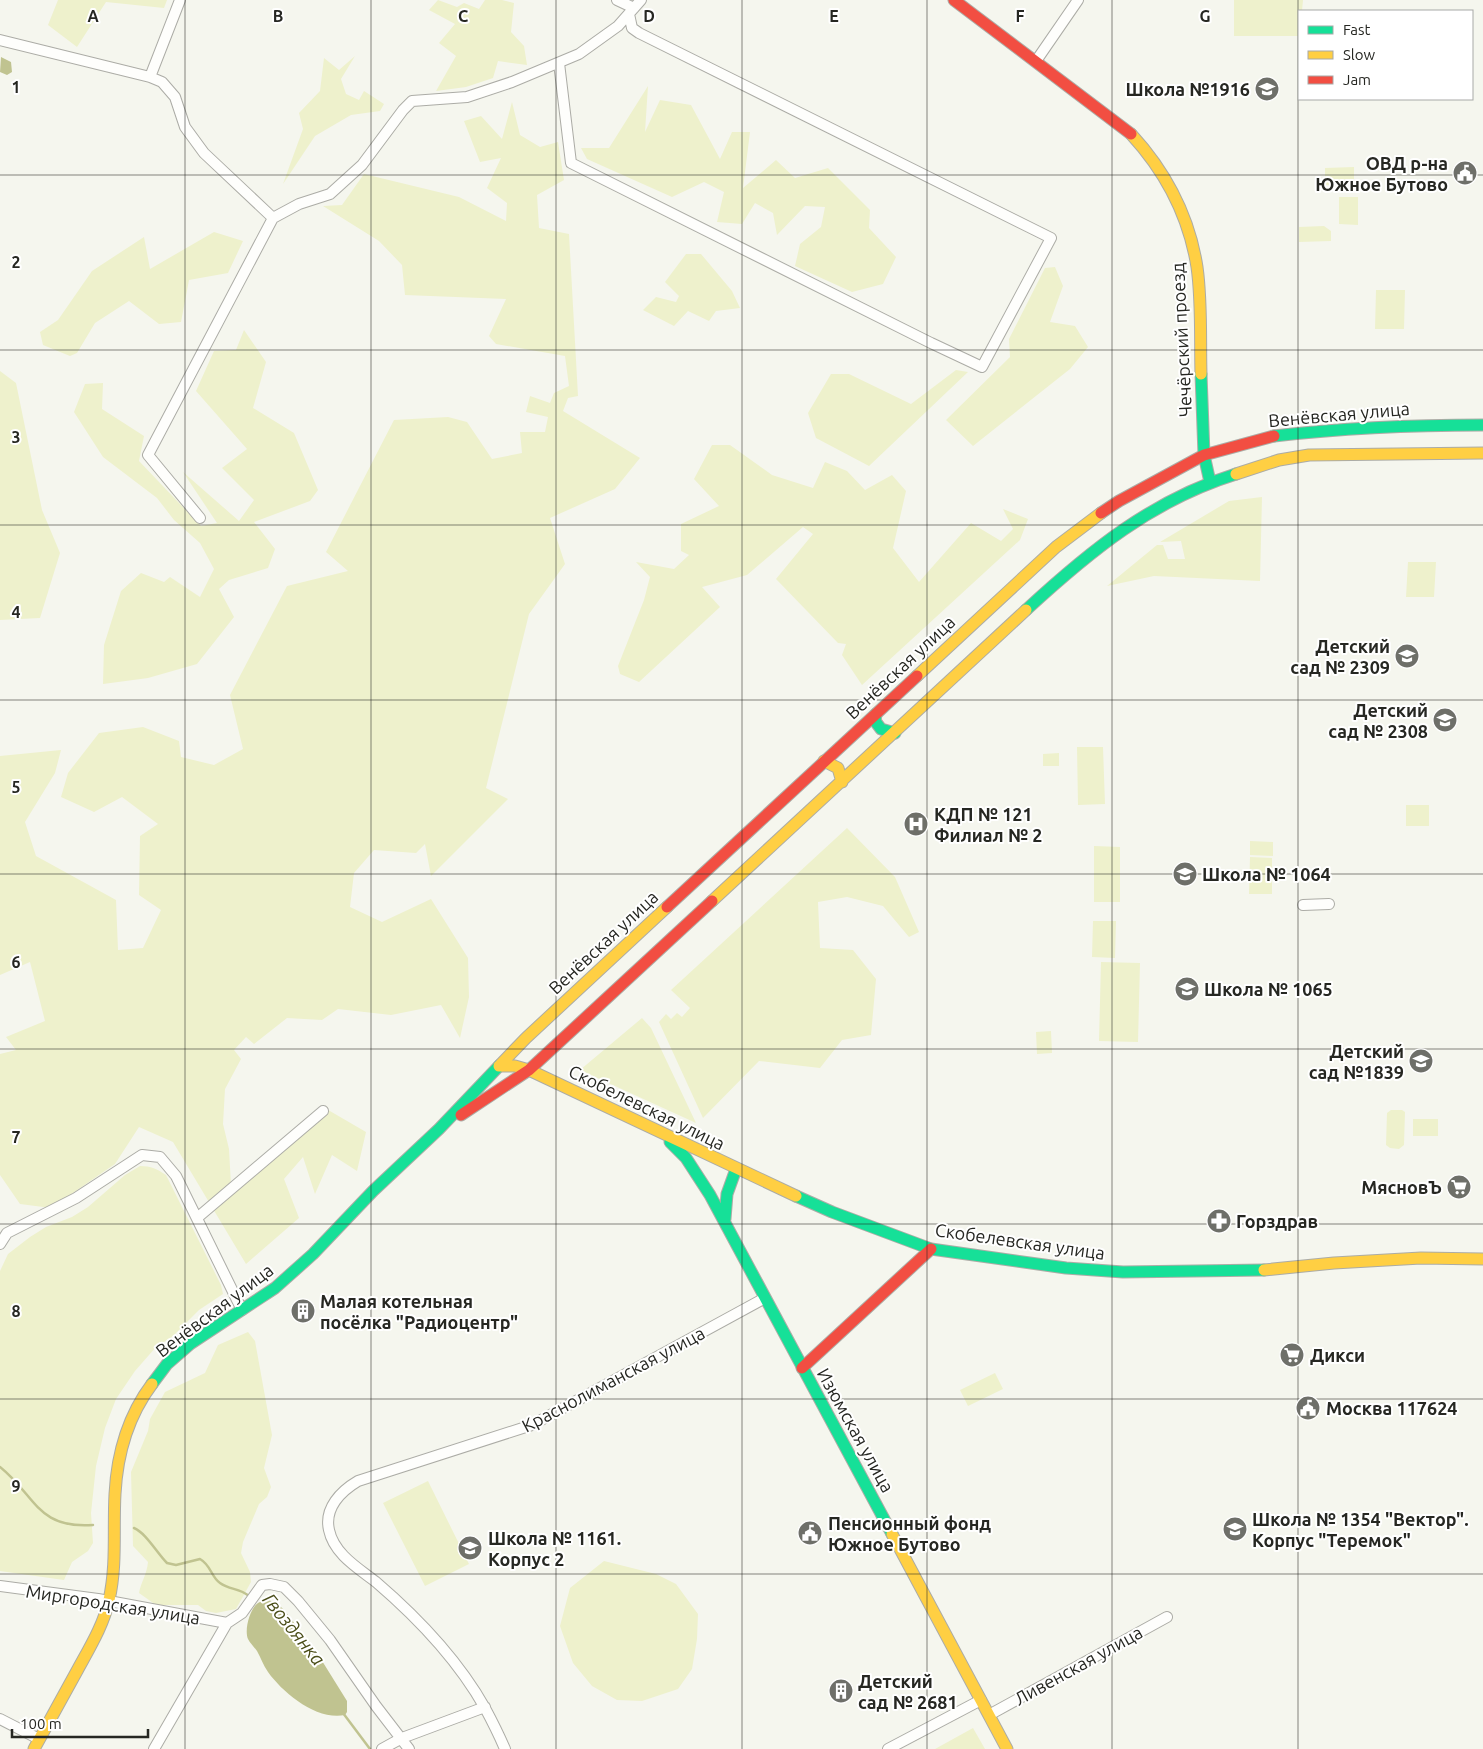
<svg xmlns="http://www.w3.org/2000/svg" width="1483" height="1749" font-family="Ubuntu,sans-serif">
<rect width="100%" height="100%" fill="#f5f6ee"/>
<path fill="#eef1cc" d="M 58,0 L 167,0 L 164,8 L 106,2 L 77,47 L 48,25 Z
M 438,0 L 457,7 L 464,3 L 479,9 L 485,0 L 502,0 L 514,3 L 511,32 L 524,46 L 527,65 L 498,61 L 493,78 L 466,87 L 436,91 L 456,56 L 439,43 L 455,24 L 429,10 Z
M 1234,0 L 1303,0 L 1302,11 L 1299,11 L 1299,36 L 1234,36 Z
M 355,56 L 341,79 L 346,94 L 359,100 L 364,91 L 384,104 L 380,111 L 351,115 L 315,136 L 283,184 L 303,129 L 299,113 L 320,91 L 324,58 L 339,70 Z
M 648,86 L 645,132 L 660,100 L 691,105 L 720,159 L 732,132 L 750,132 L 743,188 L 776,160 L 795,178 L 828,168 L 870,210 L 869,228 L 896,257 L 883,284 L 852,292 L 795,266 L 800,244 L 821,227 L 825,207 L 805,206 L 777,235 L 773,213 L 755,203 L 742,224 L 717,222 L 724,192 L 704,182 L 672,197 L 587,159 L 581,148 L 609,148 Z
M 512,102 L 520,135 L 540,147 L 558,142 L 564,180 L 537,195 L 539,228 L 569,234 L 578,396 L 568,398 L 563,411 L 640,458 L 615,489 L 550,518 L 565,564 L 529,614 L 486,788 L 508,799 L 431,876 L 425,844 L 416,853 L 374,850 L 354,873 L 350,907 L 382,922 L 431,899 L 468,958 L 469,997 L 460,1038 L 441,1005 L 391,1015 L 338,1009 L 322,1020 L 287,1018 L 254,1044 L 246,1037 L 234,1050 L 241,1059 L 225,1089 L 223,1124 L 229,1149 L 231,1185 L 323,1107 L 366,1132 L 357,1171 L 332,1155 L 315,1194 L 303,1157 L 284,1179 L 299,1218 L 246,1264 L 173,1142 L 139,1127 L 115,1164 L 51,1208 L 20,1204 L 0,1175 L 0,1054 L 16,1050 L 6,1037 L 45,1021 L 30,962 L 0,975 L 0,756 L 61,750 L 55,773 L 25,822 L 36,856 L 116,900 L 118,950 L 143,948 L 161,910 L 139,895 L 140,836 L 158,824 L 122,797 L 94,812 L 61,797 L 68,773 L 99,733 L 143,727 L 179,741 L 181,757 L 214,765 L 243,749 L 230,695 L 287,586 L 348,571 L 326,552 L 394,420 L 448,417 L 467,422 L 492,459 L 522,453 L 520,432 L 545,432 L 548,417 L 526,412 L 530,396 L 550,403 L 554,393 L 569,386 L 565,356 L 496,344 L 489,336 L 506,299 L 405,295 L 402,265 L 379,241 L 323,206 L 342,205 L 364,174 L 459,197 L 506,221 L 507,203 L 487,188 L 501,158 L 480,162 L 464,121 L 481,116 L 502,139 Z
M 1354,167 L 1354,184 L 1325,185 L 1325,168 Z
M 1339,197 L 1358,197 L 1358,225 L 1339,224 Z
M 1324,226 L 1331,231 L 1331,241 L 1299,242 L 1299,227 Z
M 214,232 L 243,241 L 228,273 L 189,280 L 181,322 L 159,324 L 129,301 L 95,323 L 77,353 L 70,356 L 43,345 L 40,332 L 58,320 L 92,271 L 144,237 L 150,269 Z
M 686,254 L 701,254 L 732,291 L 740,308 L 716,311 L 709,321 L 688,311 L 674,326 L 643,310 L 656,297 L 676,302 L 679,296 L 665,282 Z
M 1055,267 L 1063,286 L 1050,322 L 1075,326 L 1088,347 L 1070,369 L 973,446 L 946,420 L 1010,357 L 1009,339 L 1045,268 Z
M 1376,290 L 1405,290 L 1404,329 L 1375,329 Z
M 244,330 L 266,362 L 253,408 L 294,433 L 318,490 L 310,501 L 254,522 L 275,549 L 268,568 L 229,580 L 219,589 L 234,617 L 197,664 L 148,678 L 103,684 L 104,645 L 121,591 L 141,573 L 164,582 L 170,577 L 200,597 L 214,569 L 200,543 L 174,520 L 157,498 L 103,457 L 74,412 L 85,384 L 103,383 L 102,409 L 144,436 L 139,461 L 201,526 L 217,523 L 183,472 L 239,521 L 254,500 L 222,468 L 247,449 L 196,391 L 214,351 L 236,350 Z
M 956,370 L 968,372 L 869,466 L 816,438 L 808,413 L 831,374 L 849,374 L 911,404 Z
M 0,371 L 16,383 L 42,510 L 60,553 L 40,618 L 0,620 Z
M 712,445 L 730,445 L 772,475 L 813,488 L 825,462 L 847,471 L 865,490 L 892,475 L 906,491 L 893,548 L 919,582 L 971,523 L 1001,541 L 1013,529 L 1003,509 L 1028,519 L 1020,540 L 862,685 L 842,655 L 846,644 L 838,643 L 776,579 L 813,534 L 803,527 L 747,575 L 702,587 L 720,607 L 639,682 L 620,674 L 618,666 L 644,600 L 650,577 L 636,562 L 674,569 L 689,555 L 681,551 L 681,524 L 719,506 L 694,479 Z
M 1262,497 L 1260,581 L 1154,576 L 1107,586 L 1157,545 L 1163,545 L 1168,559 L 1185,559 L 1181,541 L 1160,542 L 1229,501 Z
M 1408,562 L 1436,562 L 1434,597 L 1406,597 Z
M 1077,747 L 1103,747 L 1105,804 L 1078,805 Z
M 1059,753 L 1059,766 L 1043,766 L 1043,754 Z
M 1406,805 L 1429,805 L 1429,826 L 1406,826 Z
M 847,828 L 895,877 L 919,932 L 909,937 L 883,906 L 847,897 L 818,902 L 820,948 L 853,950 L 876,979 L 871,1035 L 842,1040 L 820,1068 L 759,1061 L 703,1118 L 659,1022 L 666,1014 L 671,1019 L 677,1013 L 682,1017 L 690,1008 L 671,990 Z
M 1250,841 L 1273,842 L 1273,856 L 1250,855 Z
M 1094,846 L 1120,847 L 1120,902 L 1094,902 Z
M 1250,857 L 1272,858 L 1272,894 L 1249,894 Z
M 1093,921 L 1116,921 L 1115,958 L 1092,957 Z
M 1101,962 L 1140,963 L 1138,1042 L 1099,1041 Z
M 642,1018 L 651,1028 L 696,1123 L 580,1070 Z
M 1051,1031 L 1052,1053 L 1037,1054 L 1036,1032 Z
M 1391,1110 L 1402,1110 L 1405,1112 L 1404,1145 L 1399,1149 L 1390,1148 L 1386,1145 L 1387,1113 Z
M 1413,1119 L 1438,1119 L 1438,1136 L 1413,1136 Z
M 140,1166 C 151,1166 157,1169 166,1175 L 221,1285 L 223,1294 L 199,1310 L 172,1337 L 156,1347 L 135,1371 L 116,1399 L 105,1428 L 96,1466 L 91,1513 L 93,1543 L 88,1551 L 72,1562 L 64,1580 L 0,1571 L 0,1271 L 8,1254 L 30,1237 L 46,1227 L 72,1217 L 88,1207 L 125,1175 Z
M 248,1332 L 255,1341 L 272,1435 L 264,1468 L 271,1487 L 267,1497 L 259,1504 L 243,1542 L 241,1553 L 250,1572 L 251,1582 L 236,1609 L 216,1613 L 206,1611 L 198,1605 L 156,1605 L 139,1593 C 141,1582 147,1574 148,1562 L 133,1546 L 131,1472 L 148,1431 L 150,1419 L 165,1392 L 205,1373 L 218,1345 Z
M 995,1373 L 1003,1389 L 968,1406 L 960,1390 Z
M 428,1481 L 469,1564 L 425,1586 L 383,1503 Z
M 604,1561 L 656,1574 L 676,1584 L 698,1614 L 697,1639 L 692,1669 L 678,1689 L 642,1701 L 617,1700 L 592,1686 L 573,1663 L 560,1626 L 570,1588 Z
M 973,1728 L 985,1749 L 935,1749 Z"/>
<path fill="#c0c390" d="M 1,57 L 11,62 L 12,72 L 7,75 L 0,72 Z
M 269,1600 L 279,1605 L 285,1611 L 319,1656 L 347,1701 L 347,1712 L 345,1715 C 317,1721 283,1693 268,1672 C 263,1665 261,1658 257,1651 C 254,1647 250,1643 248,1639 C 244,1630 250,1608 258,1603 C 261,1601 265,1600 269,1600 Z"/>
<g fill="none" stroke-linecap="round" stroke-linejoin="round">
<path stroke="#c0c390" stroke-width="2.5" d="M 0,1467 C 36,1496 37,1529 93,1525
M 134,1528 C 146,1533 157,1553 167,1563 L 176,1565 L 200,1559 C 211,1565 211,1577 220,1583 C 230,1590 239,1588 249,1596
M 343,1713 L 370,1749"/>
<defs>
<path id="street" d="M 617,0 L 634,8
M 0,40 L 150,77 L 162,82 L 175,97 L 185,127 L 204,153 L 273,218
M 1036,61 L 1078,0
M 559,63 L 571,163 L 931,343 L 982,367 L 1051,238 L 639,33 L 632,28 L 629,14
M 150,77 L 180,0
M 200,518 L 148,455 L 273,218 L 299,204 L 330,194 L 362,165 L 403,110 L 412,101 L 467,97 L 512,82 L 579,54 L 618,26 L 641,0
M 1303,905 L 1329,904
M 197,1218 L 323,1111
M 0,1244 L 7,1233 L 76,1198 L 142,1155 L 160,1157 L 176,1176 L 242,1310
M 0,1586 L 98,1599 L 227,1623
M 989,1715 L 1167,1617
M 0,1719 L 39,1739
M 154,1749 L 227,1623 L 242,1613 L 262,1585 L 270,1584 L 284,1587 L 298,1601 L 330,1640 L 376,1706 L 409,1749
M 382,1749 L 402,1738 L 485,1707
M 505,1749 C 499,1735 492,1721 485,1708 C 458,1660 418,1618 376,1582 C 358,1568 334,1554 329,1530 C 324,1508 341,1491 358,1481 L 532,1425 L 765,1298
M 888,1749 L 981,1700"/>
<path id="fast" d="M 1201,374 L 1204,455 L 1210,482
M 1274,436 C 1343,428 1413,425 1483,425
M 1026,610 C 1090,551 1152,500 1236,474
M 876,714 L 875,721 L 881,729 L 895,733
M 670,1142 L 686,1158 L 710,1195 L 892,1534
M 796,1196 L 832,1212 L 931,1249 L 1066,1268 L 1123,1272 L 1264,1270
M 725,1219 L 727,1194 L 736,1169
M 152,1384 L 167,1364 L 190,1344 L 275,1288 L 313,1254 L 373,1191 L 439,1129 L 500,1065"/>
<path id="slow" d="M 1131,134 C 1165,171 1189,216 1197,267 C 1202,302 1200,339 1201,374
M 1236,474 L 1279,460 L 1309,455 L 1483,453
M 917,676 L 1056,547 L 1101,513
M 824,761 L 838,768 L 842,782
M 712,901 L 1026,610
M 500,1065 L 526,1038 L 667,907
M 499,1066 L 515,1066 L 529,1070 L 796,1196
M 1264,1270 L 1334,1263 L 1421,1258 L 1483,1259
M 892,1534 L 1007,1749
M 34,1749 C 49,1722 63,1696 78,1669 C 90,1647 104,1624 109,1600 C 117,1565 113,1530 115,1494 C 117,1455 128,1416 152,1384"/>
<path id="jam" d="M 954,0 L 1131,134
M 1101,513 L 1119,501 L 1204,455 L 1274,436
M 667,907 L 917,676
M 461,1115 L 529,1070 L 712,901
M 802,1368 L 931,1249"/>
</defs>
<use href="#street" stroke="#acaca6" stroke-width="12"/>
<use href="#fast" stroke="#acaca6" stroke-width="13"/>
<use href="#slow" stroke="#acaca6" stroke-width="13"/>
<use href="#jam" stroke="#acaca6" stroke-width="13"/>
<use href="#street" stroke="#fefefc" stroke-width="10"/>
<use href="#fast" stroke="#16e098" stroke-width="11"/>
<use href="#slow" stroke="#ffcf43" stroke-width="11"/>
<use href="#jam" stroke="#f24e42" stroke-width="11"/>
</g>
<path fill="none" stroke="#262722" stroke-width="1" stroke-opacity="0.55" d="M 185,0 L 185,1749M 371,0 L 371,1749M 556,0 L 556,1749M 742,0 L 742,1749M 927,0 L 927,1749M 1112,0 L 1112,1749M 1298,0 L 1298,1749M 0,175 L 1483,175M 0,350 L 1483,350M 0,525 L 1483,525M 0,700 L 1483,700M 0,874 L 1483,874M 0,1049 L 1483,1049M 0,1224 L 1483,1224M 0,1399 L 1483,1399M 0,1574 L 1483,1574"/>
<defs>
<symbol id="school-disc" viewBox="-11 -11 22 22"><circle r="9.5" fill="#6e6f69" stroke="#fff"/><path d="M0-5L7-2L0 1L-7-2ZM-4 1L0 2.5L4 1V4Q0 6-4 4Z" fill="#fff"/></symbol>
<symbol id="civic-disc" viewBox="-11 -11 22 22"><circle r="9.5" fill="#6e6f69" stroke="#fff"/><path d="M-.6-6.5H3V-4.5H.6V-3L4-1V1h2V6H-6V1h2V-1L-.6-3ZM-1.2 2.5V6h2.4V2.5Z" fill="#fff"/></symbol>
<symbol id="hospital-disc" viewBox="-11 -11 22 22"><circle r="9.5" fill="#6e6f69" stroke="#fff"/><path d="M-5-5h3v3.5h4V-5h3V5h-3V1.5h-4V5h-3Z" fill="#fff"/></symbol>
<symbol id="supermarket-disc" viewBox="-11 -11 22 22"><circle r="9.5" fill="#6e6f69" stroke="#fff"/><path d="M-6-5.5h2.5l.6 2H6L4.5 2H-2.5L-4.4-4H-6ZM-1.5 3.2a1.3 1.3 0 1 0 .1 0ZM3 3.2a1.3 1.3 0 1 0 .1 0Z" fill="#fff"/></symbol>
<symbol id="pharmacy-disc" viewBox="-11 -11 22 22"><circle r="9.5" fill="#6e6f69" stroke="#fff"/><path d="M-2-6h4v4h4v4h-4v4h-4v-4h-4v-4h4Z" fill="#fff"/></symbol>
<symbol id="building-disc" viewBox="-11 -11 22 22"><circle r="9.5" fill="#6e6f69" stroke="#fff"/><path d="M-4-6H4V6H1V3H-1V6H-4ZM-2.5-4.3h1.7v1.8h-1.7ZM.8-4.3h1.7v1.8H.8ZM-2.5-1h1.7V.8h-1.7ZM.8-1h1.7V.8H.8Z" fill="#fff"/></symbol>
</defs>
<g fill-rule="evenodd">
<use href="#school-disc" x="1253" y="75" width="28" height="28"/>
<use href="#civic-disc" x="1451" y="159" width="28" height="28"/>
<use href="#school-disc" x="1393" y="642" width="28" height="28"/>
<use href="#school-disc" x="1431" y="706" width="28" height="28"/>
<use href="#hospital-disc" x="902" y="810" width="28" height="28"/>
<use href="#school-disc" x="1171" y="860" width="28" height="28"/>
<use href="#school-disc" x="1173" y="975" width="28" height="28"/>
<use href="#school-disc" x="1407" y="1047" width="28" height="28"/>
<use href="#supermarket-disc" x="1445" y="1173" width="28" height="28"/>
<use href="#pharmacy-disc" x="1205" y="1207" width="28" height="28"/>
<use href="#building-disc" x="289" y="1297" width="28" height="28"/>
<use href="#supermarket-disc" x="1278" y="1341" width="28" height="28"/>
<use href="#civic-disc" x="1294" y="1394" width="28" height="28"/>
<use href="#school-disc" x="1221" y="1515" width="28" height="28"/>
<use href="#civic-disc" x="796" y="1519" width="28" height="28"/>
<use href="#school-disc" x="456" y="1534" width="28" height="28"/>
<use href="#building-disc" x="827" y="1677" width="28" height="28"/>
</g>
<g text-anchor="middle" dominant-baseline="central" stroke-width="4" stroke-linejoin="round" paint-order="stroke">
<g font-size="18" font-weight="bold" fill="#262722" stroke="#fff" text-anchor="start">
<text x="1250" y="89" text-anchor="end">Школа №1916</text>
<text x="1448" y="163" text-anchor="end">ОВД р-на<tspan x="1448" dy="21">Южное Бутово</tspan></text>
<text x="1390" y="646" text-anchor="end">Детский<tspan x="1390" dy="21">сад № 2309</tspan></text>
<text x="1428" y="710" text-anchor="end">Детский<tspan x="1428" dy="21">сад № 2308</tspan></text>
<text x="934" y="814">КДП № 121<tspan x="934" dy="21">Филиал № 2</tspan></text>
<text x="1202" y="874">Школа № 1064</text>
<text x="1204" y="989">Школа № 1065</text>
<text x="1404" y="1051" text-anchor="end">Детский<tspan x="1404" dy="21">сад №1839</tspan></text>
<text x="1442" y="1187" text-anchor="end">МясновЪ</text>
<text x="1236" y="1221">Горздрав</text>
<text x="320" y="1301">Малая котельная<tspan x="320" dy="21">посёлка "Радиоцентр"</tspan></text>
<text x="1310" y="1355">Дикси</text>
<text x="1326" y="1408">Москва 117624</text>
<text x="1252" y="1519">Школа № 1354 "Вектор".<tspan x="1252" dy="21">Корпус "Теремок"</tspan></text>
<text x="828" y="1523">Пенсионный фонд<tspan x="828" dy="21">Южное Бутово</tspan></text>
<text x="488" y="1538">Школа № 1161.<tspan x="488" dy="21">Корпус 2</tspan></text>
<text x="858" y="1681">Детский<tspan x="858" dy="21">сад № 2681</tspan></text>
</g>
<g font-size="18" fill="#262722" stroke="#fff">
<text transform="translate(1181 340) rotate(-93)">Чечёрский проезд</text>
<text transform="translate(1339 414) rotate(-5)">Венёвская улица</text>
<text transform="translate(900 667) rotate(-43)">Венёвская улица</text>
<text transform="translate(603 942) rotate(-43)">Венёвская улица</text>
<text transform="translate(647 1107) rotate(26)">Скобелевская улица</text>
<text transform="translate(1020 1241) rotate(8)">Скобелевская улица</text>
<text transform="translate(214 1310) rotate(-37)">Венёвская улица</text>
<text transform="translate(613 1379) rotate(-28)">Краснолиманская улица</text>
<text transform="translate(856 1430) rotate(61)">Изюмская улица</text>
<text transform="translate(113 1604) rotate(9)">Миргородская улица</text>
<text transform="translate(1078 1665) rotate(-29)">Ливенская улица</text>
</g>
<g font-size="19" font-style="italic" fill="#4a4d18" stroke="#fff">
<text transform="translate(294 1629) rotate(51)">Гвоздянка</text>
</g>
</g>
<g font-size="16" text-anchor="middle" font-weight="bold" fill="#262722" stroke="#fff" stroke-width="4" stroke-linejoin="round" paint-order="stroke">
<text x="93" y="22">A</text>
<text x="278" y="22">B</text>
<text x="463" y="22">C</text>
<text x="649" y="22">D</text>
<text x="834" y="22">E</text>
<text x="1020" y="22">F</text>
<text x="1205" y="22">G</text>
<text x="16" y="93">1</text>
<text x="16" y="268">2</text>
<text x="16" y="443">3</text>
<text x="16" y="618">4</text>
<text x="16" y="793">5</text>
<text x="16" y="968">6</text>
<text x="16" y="1143">7</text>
<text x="16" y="1317">8</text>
<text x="16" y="1492">9</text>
</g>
<rect x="1298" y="10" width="175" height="90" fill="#ffffff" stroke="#a8a9a7"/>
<rect x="1308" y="26" width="25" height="8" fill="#16e098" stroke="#a8a9a7"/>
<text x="1343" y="35" font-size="15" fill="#262722">Fast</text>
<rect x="1308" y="51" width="25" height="8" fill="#ffcf43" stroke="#a8a9a7"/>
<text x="1343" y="60" font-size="15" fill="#262722">Slow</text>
<rect x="1308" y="76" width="25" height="8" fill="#f24e42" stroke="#a8a9a7"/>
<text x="1343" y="85" font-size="15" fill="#262722">Jam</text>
<path d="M12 1729v8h136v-8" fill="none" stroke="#262722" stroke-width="2.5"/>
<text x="20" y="1729" font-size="15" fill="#262722" stroke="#ffffff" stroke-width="4" paint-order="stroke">100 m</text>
</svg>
